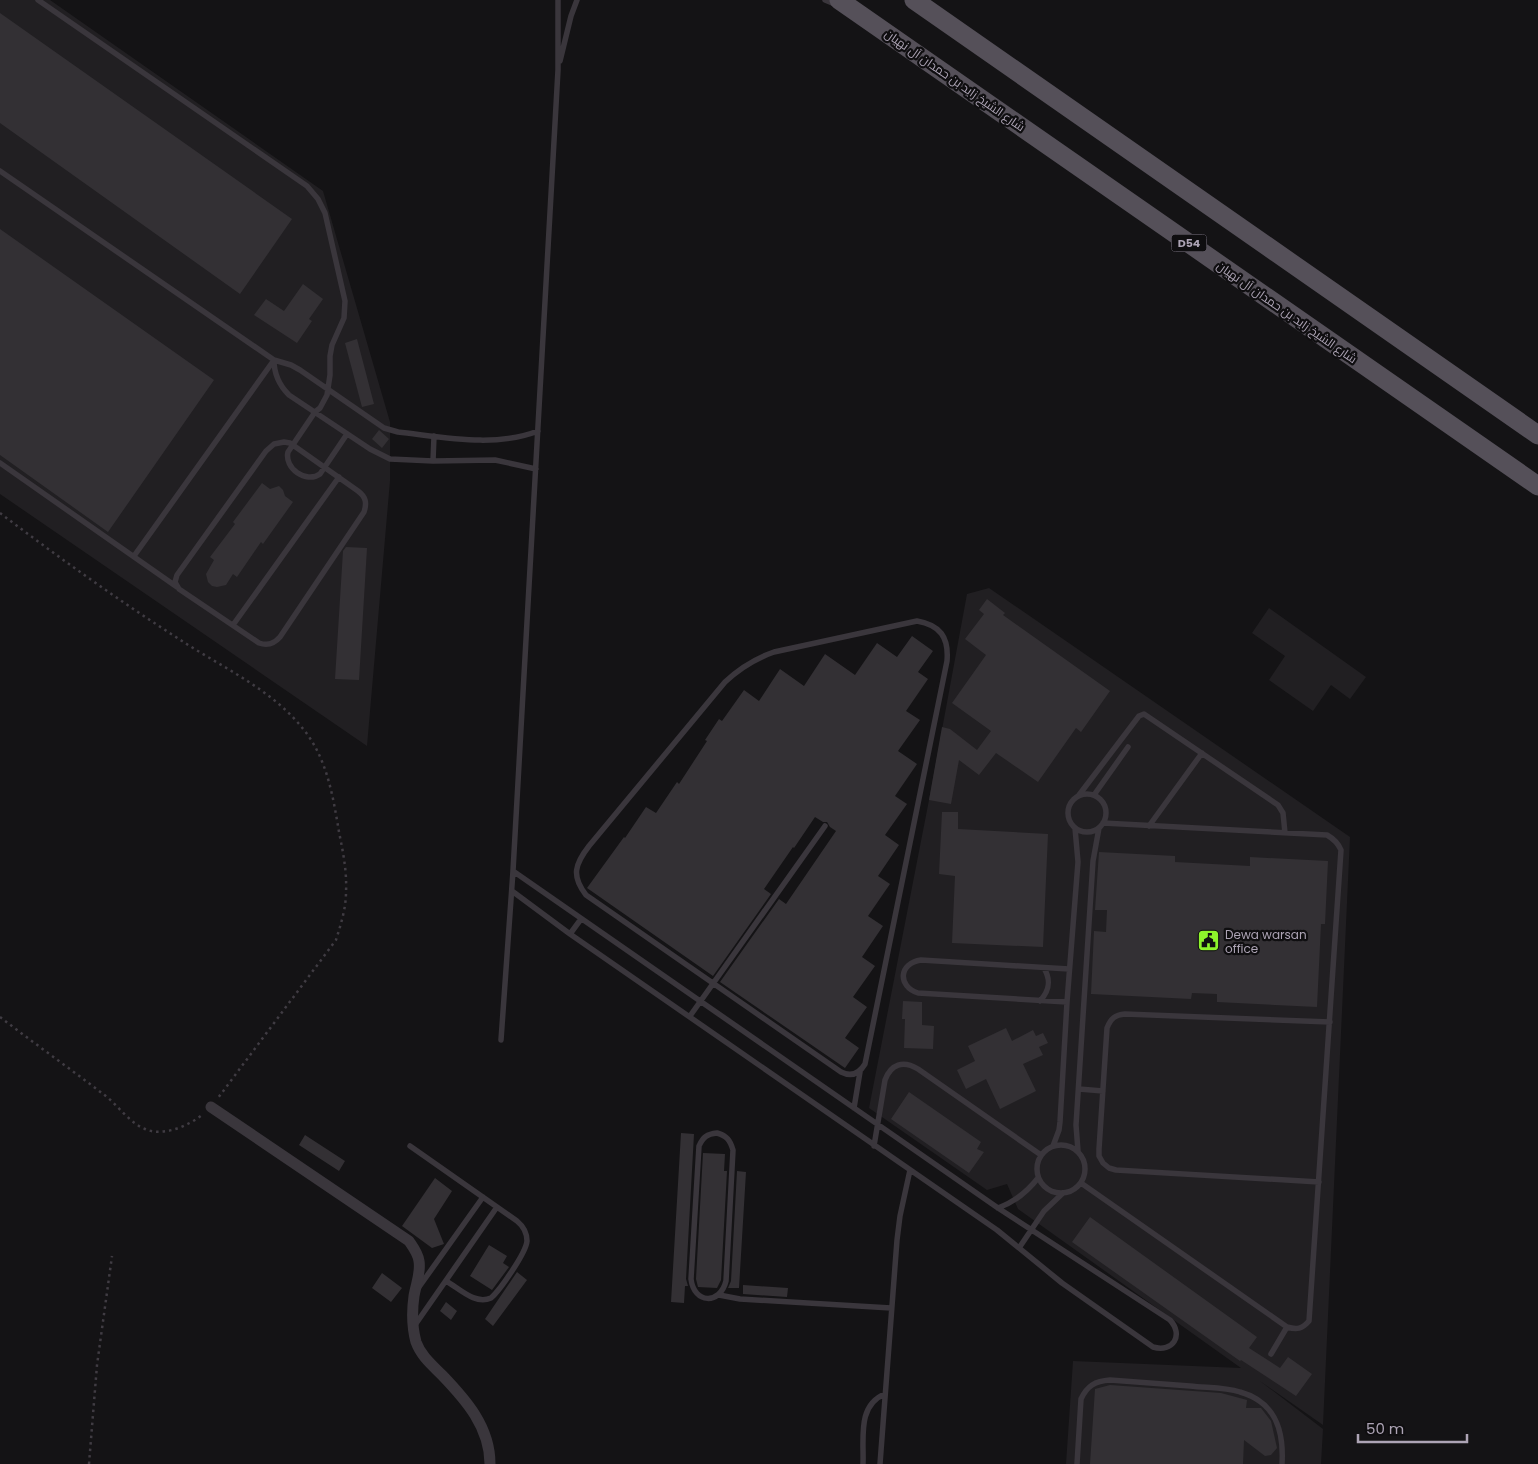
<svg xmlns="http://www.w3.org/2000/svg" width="1538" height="1464" font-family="Poppins,Cairo,sans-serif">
<rect width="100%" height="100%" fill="#141315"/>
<path fill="#211f22" d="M 0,0 L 50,0 L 323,191 L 390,422 L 390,481 L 367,746 L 0,494 Z
M 989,588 L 1350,837 L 1323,1425 L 1260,1381 L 1323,1429 L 1321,1464 L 1066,1464 L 1073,1361 L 1241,1368 L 1018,1209 L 1007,1184 L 987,1190 L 869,1108 L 929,800 L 967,594 Z
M 1269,608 L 1366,677 L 1350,699 L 1331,685 L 1313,711 L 1269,680 L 1285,656 L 1252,633 Z"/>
<path fill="#333034" d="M 0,13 L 292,219 L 240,294 L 0,123 Z
M 0,229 L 214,380 L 108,532 L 0,455 Z
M 303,284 L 323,299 L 309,319 L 312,321 L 297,343 L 254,315 L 266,299 L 284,311 Z
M 357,339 L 374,404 L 362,407 L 345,343 Z
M 379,430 L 389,439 L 382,448 L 372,439 Z
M 262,483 L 270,489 L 279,486 L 283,490 L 285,496 L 293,502 L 263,544 L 261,542 L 237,577 L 233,574 L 226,585 L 217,587 L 212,586 L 208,582 L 206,574 L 214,560 L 210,557 L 235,524 L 233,522 Z
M 346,547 L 367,548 L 359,680 L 335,679 L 343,551 Z
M 987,599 L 1005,613 L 1003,615 L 1110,691 L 1081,732 L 1076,728 L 1038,782 L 996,753 L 979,775 L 959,760 L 951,804 L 929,800 L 942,727 L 950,729 L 977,750 L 991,731 L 952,703 L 986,655 L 965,639 L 984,614 L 979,610 Z
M 912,636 L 933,651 L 918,672 L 928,679 L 906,711 L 920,720 L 898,751 L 917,764 L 895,796 L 907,804 L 885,835 L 899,845 L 878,876 L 890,884 L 868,916 L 883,926 L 862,957 L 875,966 L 853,997 L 867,1007 L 845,1038 L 859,1048 L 845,1068 L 720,982 L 779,899 L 786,904 L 836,831 L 830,827 L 827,822 L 823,822 L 815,817 L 794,848 L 793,847 L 764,889 L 771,894 L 713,976 L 587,888 L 624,837 L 625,838 L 646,807 L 656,813 L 677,782 L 679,784 L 707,741 L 705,740 L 719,719 L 722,721 L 744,690 L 759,701 L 780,669 L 804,686 L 825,654 L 855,675 L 877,643 L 897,657 Z
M 942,812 L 958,812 L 958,829 L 1048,834 L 1043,947 L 952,943 L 955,876 L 939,874 Z
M 1099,852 L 1175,856 L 1175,862 L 1250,866 L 1250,857 L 1328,861 L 1325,924 L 1321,924 L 1317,1007 L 1217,1002 L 1217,994 L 1192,993 L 1191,999 L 1091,994 L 1094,931 L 1106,932 L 1107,910 L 1095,910 Z
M 903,1001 L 922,1002 L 922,1025 L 934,1026 L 933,1049 L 904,1048 L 905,1019 L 902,1019 Z
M 1006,1028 L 1012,1041 L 1033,1030 L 1036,1036 L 1043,1033 L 1048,1043 L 1039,1047 L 1043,1055 L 1023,1064 L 1036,1091 L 1000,1109 L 986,1079 L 966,1089 L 957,1070 L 975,1061 L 968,1046 Z
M 909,1092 L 981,1142 L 977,1149 L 984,1152 L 969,1173 L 891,1119 Z
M 681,1133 L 694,1134 L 686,1279 L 688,1286 L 685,1286 L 684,1303 L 671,1302 Z
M 305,1135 L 345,1161 L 339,1171 L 299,1145 Z
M 703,1153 L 725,1154 L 724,1171 L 727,1171 L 721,1280 L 717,1288 L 698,1287 L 696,1279 Z
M 737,1171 L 746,1172 L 739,1288 L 728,1288 L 731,1281 Z
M 435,1178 L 452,1191 L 434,1219 L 444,1244 L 432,1248 L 402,1226 Z
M 1090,1217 L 1257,1337 L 1249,1348 L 1280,1368 L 1288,1357 L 1312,1374 L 1296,1396 L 1241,1360 L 1240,1361 L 1072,1242 Z
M 489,1245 L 507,1256 L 503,1263 L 509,1267 L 492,1290 L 470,1276 Z
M 517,1272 L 527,1280 L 493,1326 L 485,1319 Z
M 382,1273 L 402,1288 L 391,1302 L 372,1288 Z
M 743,1285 L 788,1288 L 787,1297 L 743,1294 Z
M 446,1302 L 457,1311 L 451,1320 L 440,1311 Z
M 1110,1385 L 1221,1393 L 1247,1400 L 1246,1408 L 1261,1408 L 1271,1421 L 1277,1448 L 1271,1455 L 1265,1456 L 1244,1440 L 1243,1464 L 1090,1464 L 1095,1389 Z"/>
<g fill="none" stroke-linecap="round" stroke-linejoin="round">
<path stroke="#403c43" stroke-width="2.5" stroke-dasharray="2.5 4" stroke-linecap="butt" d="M 0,513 C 58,557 118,600 179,639 C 221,667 272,689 304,730 C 327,759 333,796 339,832 C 343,852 347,871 346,892 C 346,908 341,924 336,940 L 218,1098
M 0,1017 C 35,1044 72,1070 107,1097 C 119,1107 130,1123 145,1129 C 163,1137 188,1126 202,1115
M 89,1464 L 97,1365 L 112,1256"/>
<path stroke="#3a363c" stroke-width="5.5" d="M 38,0 L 307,186 L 318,199 L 325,213 L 345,301 L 344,318 L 332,345 L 330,356 L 330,375 L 327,395 L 320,408 L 315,412 L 288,452 C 284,468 306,484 320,474 L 347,434
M 825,0 L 837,5
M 560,61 L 571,16 L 577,0
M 0,171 L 274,360 L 291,365 L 300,370 L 384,428 L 398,432 C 443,437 495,448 538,431
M 274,360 C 274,374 279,385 289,395 L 370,449 L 390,459 L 433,461 L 495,460 L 536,469
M 284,442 L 290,443 L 358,491 C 366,497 367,503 364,512 L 280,637 C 274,644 268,646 259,643 L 179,589 L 175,582 L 177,575 L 266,451 L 274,444 Z
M 433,461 L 434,436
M 0,463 L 177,587
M 134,556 L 274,360
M 917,621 C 940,625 949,637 947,661 L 865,1064 C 859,1074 851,1077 841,1072 L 586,895 C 571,876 575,864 589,846 L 725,682 C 740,668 754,659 774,652 Z
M 233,625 L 339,477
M1068 813a19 19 0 1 1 38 0a19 19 0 1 1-38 0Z
M 1079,795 L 1139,716 L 1144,714 L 1278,805 L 1283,813 L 1285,833
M 1094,795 L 1128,747
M 1149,826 L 1202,753
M 512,891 L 570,934 L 997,1230 L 1062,1283 L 1153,1347 C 1173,1353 1184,1335 1170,1320 L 998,1208 L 513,871
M 570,934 L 581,919
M 1040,1001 C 1050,990 1051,980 1044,968
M 1067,1002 L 918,993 C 897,986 899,963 921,960 L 1069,969
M 690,1016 L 825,826
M 501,1040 L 513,871 L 558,70 L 558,0
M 1079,1089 L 1103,1091
M 854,1108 L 860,1072
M 717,1133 C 727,1136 730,1140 733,1150 L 726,1281 C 720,1305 694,1304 691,1279 L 699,1146 C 703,1137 707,1134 717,1133 Z
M1037 1169a24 24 0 1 1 48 0a24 24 0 1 1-48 0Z
M 410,1146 L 517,1221 C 523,1226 527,1233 527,1241 C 526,1253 500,1290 491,1298 C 475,1305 460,1289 446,1281
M 874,1146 L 885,1080 C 891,1064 903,1060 918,1069 L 1041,1155
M 1053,1146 L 1059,1130 L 1060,1122 L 1067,1002 L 1078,862 L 1075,828
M 1078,1151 L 1076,1125 L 1093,861 L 1099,828
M 1319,1182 L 1116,1170 L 1109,1168 L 1103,1163 L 1099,1156 L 1099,1149 L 1107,1028 C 1111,1018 1115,1015 1125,1014 L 1330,1022
M 1081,1183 L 1287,1327 C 1297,1330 1302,1329 1309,1321 L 1341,850 C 1338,843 1334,839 1327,835 L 1103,823
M 998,1208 C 1015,1202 1027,1192 1038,1178
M 1019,1248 L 1044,1211 L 1063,1193
M 419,1287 L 483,1197
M 719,1295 L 740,1299 L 891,1308
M 415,1325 L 497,1207
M 1271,1354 L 1287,1327
M 863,1464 C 864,1439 857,1405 885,1394
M 880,1464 L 897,1240 L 900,1216 L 910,1170
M 1077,1464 L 1081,1399 C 1087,1386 1095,1381 1110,1380 C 1137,1382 1164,1384 1190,1386 C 1206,1388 1224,1387 1240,1392 C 1276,1402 1284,1431 1282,1464"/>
<path stroke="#3a363c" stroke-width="11" d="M 211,1107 L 409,1241 C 413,1247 418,1253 419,1261 C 421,1273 416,1284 414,1296 C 412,1310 412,1327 416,1342 C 421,1356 432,1365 442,1375 C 466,1400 490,1427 490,1464"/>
<path stroke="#555059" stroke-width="19" d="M 839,0 L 1538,486
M 914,0 L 1538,435"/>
</g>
<defs>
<symbol id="civic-square" viewBox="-11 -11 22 22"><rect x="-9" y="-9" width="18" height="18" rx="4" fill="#8df42b" stroke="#0f0e10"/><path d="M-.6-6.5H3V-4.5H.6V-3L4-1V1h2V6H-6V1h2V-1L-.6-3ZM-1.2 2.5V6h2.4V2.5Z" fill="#111"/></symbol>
</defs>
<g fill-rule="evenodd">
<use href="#civic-square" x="1196" y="928" width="25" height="25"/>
</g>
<g text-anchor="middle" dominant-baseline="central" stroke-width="4.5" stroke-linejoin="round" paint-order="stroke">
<rect fill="#0f0e10" stroke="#7e7784" stroke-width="1" x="1171.5" y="234.5" width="35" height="17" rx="4"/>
<g font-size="11" font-weight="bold" fill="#ada4b5">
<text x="1189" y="243">D54</text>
</g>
<g font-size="12" fill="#ada4b5" stroke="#0f0e10">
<text transform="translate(955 80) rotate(35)">شارع الشيخ زايد بن حمدان آل نهيان</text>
<text transform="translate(1287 312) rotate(35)">شارع الشيخ زايد بن حمدان آل نهيان</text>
</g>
<g font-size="12" fill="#ada4b5" stroke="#0f0e10" text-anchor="start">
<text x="1225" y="934">Dewa warsan<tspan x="1225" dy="14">office</tspan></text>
</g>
</g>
<path d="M1358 1434v8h109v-8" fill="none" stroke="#ada4b5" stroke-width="2.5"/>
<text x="1366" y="1434" font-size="15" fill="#ada4b5" stroke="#0f0e10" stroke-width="4" paint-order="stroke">50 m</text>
</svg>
